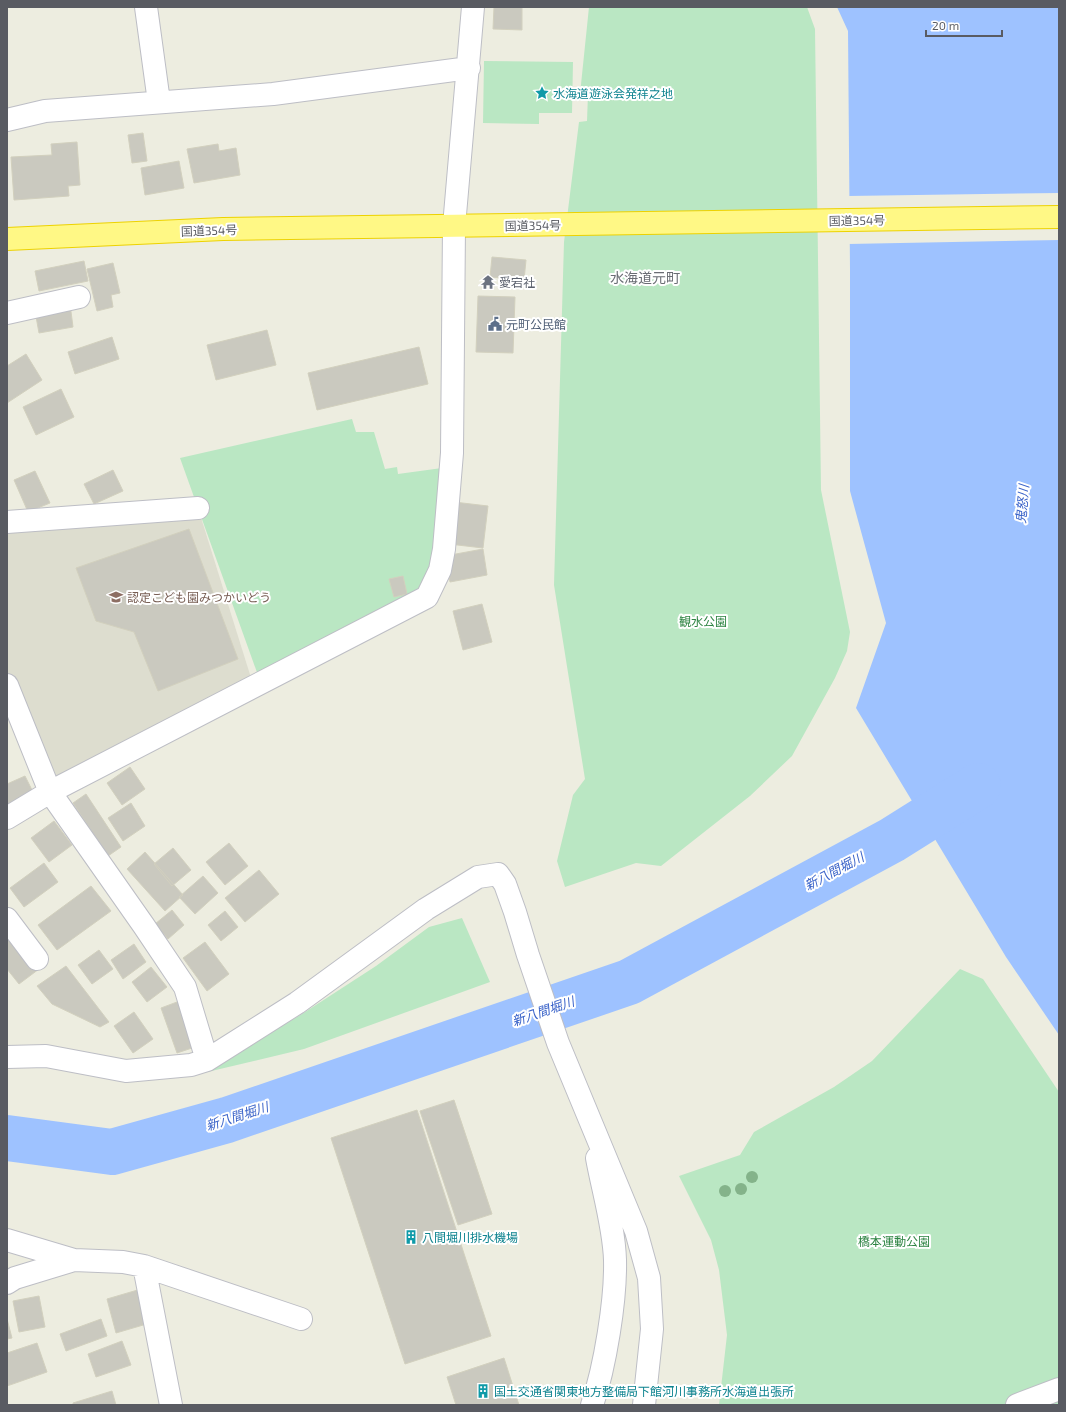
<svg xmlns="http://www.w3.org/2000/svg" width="1066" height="1412" font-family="'Exo 2','Noto Sans JP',sans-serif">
<rect width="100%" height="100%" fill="#edede0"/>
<path fill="#ddddcf" d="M 198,508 L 252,681 L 51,781 L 7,671 L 7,523 Z"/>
<path fill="#bae7c3" d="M 589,7 L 807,7 L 815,29 L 821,490 L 850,632 L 847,651 L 835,678 L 792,756 L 750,796 L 661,866 L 636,863 L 565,887 L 557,861 L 573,795 L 585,779 L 554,585 L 564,242 L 579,122 L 587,121 L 588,94 L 580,94 Z
M 484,61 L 573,62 L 572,113 L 539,113 L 539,124 L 483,123 Z
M 352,419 L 356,432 L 374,432 L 385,469 L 397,467 L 398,474 L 442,468 L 435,567 L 426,589 L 259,678 L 180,458 Z
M 462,918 L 490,982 L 304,1049 L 203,1073 L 302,1014 L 376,966 L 429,927 Z
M 960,969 L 983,979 L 1059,1092 L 1059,1405 L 719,1405 L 727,1335 L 719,1270 L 711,1240 L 679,1176 L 740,1155 L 754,1132 L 834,1087 L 872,1061 Z"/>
<path fill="#9ec2ff" d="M 837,7 L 1059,7 L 1059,1035 L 1006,957 L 856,708 L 886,623 L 850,491 L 850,269 L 848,31 Z"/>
<path fill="#edede0" d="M 1059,193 L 1059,240 L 848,244 L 848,196 Z"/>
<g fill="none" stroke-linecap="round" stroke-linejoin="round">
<path stroke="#9ec2ff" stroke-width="46" d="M 7,1138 L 112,1152 L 227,1120 L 629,982 L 892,840 L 978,786"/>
</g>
<path fill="#cac9bf" stroke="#d2d0be" d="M 494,7 L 522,7 L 522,30 L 493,29 Z
M 143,133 L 147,161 L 132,163 L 128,135 Z
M 77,142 L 80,185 L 68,186 L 69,196 L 14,200 L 11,157 L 52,155 L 51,144 Z
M 218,144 L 219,151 L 236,148 L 240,175 L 194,183 L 187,149 Z
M 179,161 L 184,188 L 145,195 L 141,168 Z
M 492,257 L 526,260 L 524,280 L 490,277 Z
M 84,261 L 88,281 L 39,291 L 35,271 Z
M 113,263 L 120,293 L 111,295 L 113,307 L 97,311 L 87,269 Z
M 478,296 L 515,297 L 513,353 L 476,352 Z
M 70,304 L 73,327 L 39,333 L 35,311 Z
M 267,330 L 276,365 L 216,380 L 207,345 Z
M 112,337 L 119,359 L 75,374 L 68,352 Z
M 419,347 L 428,384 L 317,410 L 308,373 Z
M 26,354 L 42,380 L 7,403 L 7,366 Z
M 61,389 L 74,417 L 36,435 L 23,407 Z
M 113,470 L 123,491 L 94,504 L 84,484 Z
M 35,471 L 50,503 L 28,512 L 14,480 Z
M 454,502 L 488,506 L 483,548 L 449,544 Z
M 189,529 L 238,659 L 158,691 L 134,632 L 96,621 L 76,568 Z
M 483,549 L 487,575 L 450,582 L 445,556 Z
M 403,576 L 407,594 L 394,597 L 389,579 Z
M 482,604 L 492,642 L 463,650 L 453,611 Z
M 130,767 L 145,789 L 122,805 L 107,783 Z
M 25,776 L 34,794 L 7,807 L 7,784 Z
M 86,794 L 121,847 L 108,856 L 73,803 Z
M 131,803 L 145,826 L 123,841 L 108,818 Z
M 54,821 L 72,845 L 49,862 L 31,838 Z
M 229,843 L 248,866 L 225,885 L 206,862 Z
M 173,848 L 191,870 L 172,886 L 154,864 Z
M 145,852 L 183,895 L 165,911 L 127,869 Z
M 44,863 L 58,882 L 24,907 L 10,888 Z
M 259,870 L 279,894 L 245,922 L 225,898 Z
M 203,876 L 218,893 L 195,914 L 179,897 Z
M 91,886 L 111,911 L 57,950 L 38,925 Z
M 172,910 L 184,925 L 168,939 L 155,924 Z
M 225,911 L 238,927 L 221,941 L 208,925 Z
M 7,931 L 39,969 L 19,984 L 7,969 Z
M 205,942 L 229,974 L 207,991 L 183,958 Z
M 134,944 L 146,962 L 123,979 L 111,960 Z
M 99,950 L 113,969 L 92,984 L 78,965 Z
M 66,966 L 109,1022 L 100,1027 L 52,1004 L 37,986 Z
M 151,967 L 167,987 L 147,1002 L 132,982 Z
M 185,999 L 201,1045 L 177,1053 L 161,1008 Z
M 134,1012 L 153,1039 L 133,1053 L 114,1026 Z
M 454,1100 L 492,1214 L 458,1225 L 420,1111 Z
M 417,1110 L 491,1336 L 405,1364 L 331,1138 Z
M 141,1289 L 150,1323 L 116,1333 L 107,1299 Z
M 39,1296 L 45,1327 L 19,1332 L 13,1301 Z
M 7,1319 L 12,1338 L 7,1339 Z
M 101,1319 L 107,1336 L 66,1351 L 60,1334 Z
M 122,1341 L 131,1365 L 96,1377 L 88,1354 Z
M 37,1343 L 47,1372 L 7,1386 L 7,1353 Z
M 504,1358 L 519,1405 L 456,1405 L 447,1377 Z
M 112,1391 L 116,1405 L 73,1405 L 73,1403 Z"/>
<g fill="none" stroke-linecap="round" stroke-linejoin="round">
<defs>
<path id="minor" d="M 146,7 L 159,102
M 7,120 L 45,111 L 273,94 L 469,68
M 7,313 L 79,297
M 7,522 L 198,508
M 7,685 L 50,792 L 144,926 L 185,987 L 207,1060
M 7,818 L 50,792 L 427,597 L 440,570 L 444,549 L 452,453 L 454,226 L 473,7
M 7,919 L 37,959
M 7,1057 L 46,1056 L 126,1071 L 191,1065 L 207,1060 L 297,1003 L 426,909 L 478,877 L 498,874 L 505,884 L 515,912 L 528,955 L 558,1043 L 636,1231 L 649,1278 L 652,1329 L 644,1405
M 7,1240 L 74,1260
M 144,1266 L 171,1405
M 7,1283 L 15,1278 L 74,1260 L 123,1262 L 144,1266 L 301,1319
M 592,1405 C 605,1367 616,1300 615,1260 C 614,1227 603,1191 597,1158
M 1017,1405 L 1059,1389"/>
<path id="highway" d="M 7,239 L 223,229 L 1059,217"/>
</defs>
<use href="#minor" stroke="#bdbec5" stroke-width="24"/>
<use href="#highway" stroke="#edd200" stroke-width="24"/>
<use href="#minor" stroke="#fff" stroke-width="22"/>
<use href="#highway" stroke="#fff885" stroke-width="22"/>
</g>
<g fill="#84b38a">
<circle cx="752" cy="1177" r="6"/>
<circle cx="741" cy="1189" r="6"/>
<circle cx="725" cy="1191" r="6"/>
</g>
<defs>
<symbol id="sight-bare" viewBox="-9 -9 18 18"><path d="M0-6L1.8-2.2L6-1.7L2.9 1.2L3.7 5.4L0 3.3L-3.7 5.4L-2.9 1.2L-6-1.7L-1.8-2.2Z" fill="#0f9aa8" stroke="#fff" stroke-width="2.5" paint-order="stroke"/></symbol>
<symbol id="temple-bare" viewBox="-9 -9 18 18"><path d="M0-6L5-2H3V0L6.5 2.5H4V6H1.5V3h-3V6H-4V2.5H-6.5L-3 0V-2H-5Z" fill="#6b7280" stroke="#fff" stroke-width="2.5" paint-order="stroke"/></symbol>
<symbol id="civic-bare" viewBox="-9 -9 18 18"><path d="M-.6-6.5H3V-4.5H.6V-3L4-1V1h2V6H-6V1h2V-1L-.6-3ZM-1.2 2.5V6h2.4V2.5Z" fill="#5c6f8a" stroke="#fff" stroke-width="2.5" paint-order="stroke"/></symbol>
<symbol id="school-bare" viewBox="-9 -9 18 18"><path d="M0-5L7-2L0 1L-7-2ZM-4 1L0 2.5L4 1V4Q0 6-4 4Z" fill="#8d6e63" stroke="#fff" stroke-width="2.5" paint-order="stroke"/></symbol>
<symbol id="building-bare" viewBox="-9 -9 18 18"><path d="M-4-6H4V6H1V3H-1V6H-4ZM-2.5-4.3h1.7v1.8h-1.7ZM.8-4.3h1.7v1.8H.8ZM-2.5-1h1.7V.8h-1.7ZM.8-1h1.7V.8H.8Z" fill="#0f9aa8" stroke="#fff" stroke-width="2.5" paint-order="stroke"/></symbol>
</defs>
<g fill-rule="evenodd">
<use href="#sight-bare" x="532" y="83" width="20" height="20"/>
<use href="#temple-bare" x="478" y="272" width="20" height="20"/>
<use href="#civic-bare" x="485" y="314" width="20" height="20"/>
<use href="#school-bare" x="106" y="587" width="20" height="20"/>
<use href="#building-bare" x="401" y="1227" width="20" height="20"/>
<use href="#building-bare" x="473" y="1381" width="20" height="20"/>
</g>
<g text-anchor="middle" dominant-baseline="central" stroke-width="4" stroke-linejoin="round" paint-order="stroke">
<g font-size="12" fill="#0d838f" stroke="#fff" text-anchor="start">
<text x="553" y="93">水海道遊泳会発祥之地</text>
<text x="422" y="1237">八間堀川排水機場</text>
<text x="494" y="1391">国土交通省関東地方整備局下館河川事務所水海道出張所</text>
</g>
<g font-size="12" fill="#595b62" stroke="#fff">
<text transform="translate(857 220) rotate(-1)">国道354号</text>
<text transform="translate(533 225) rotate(-1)">国道354号</text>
<text transform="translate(209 230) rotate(-2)">国道354号</text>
</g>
<g font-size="12" fill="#5b616d" stroke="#fff" text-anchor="start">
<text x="499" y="282">愛宕社</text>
</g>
<g font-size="12" fill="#4e5e75" stroke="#fff" text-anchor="start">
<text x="506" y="324">元町公民館</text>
</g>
<g font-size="12" fill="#785e54" stroke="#fff" text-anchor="start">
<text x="127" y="597">認定こども園みつかいどう</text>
</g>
<g font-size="12" fill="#2e8443" stroke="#fff">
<text x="703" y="621">観水公園</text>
<text x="894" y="1241">橋本運動公園</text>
</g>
<g font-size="13" font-style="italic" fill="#3a63c9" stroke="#fff">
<text transform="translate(1022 504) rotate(-85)">鬼怒川</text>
<text transform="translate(834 871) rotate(-28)">新八間堀川</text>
<text transform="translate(543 1011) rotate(-19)">新八間堀川</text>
<text transform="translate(237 1116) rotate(-18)">新八間堀川</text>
</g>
<g font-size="14" fill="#6a6d74" stroke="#fff">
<text x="645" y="277">水海道元町</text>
</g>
</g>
<rect width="1066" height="1412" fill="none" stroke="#595b62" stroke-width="16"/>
<path d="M926 30v6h76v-6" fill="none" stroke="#595b62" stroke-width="2"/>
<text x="932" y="30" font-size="12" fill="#595b62" stroke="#ffffff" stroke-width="3" paint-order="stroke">20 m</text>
</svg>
